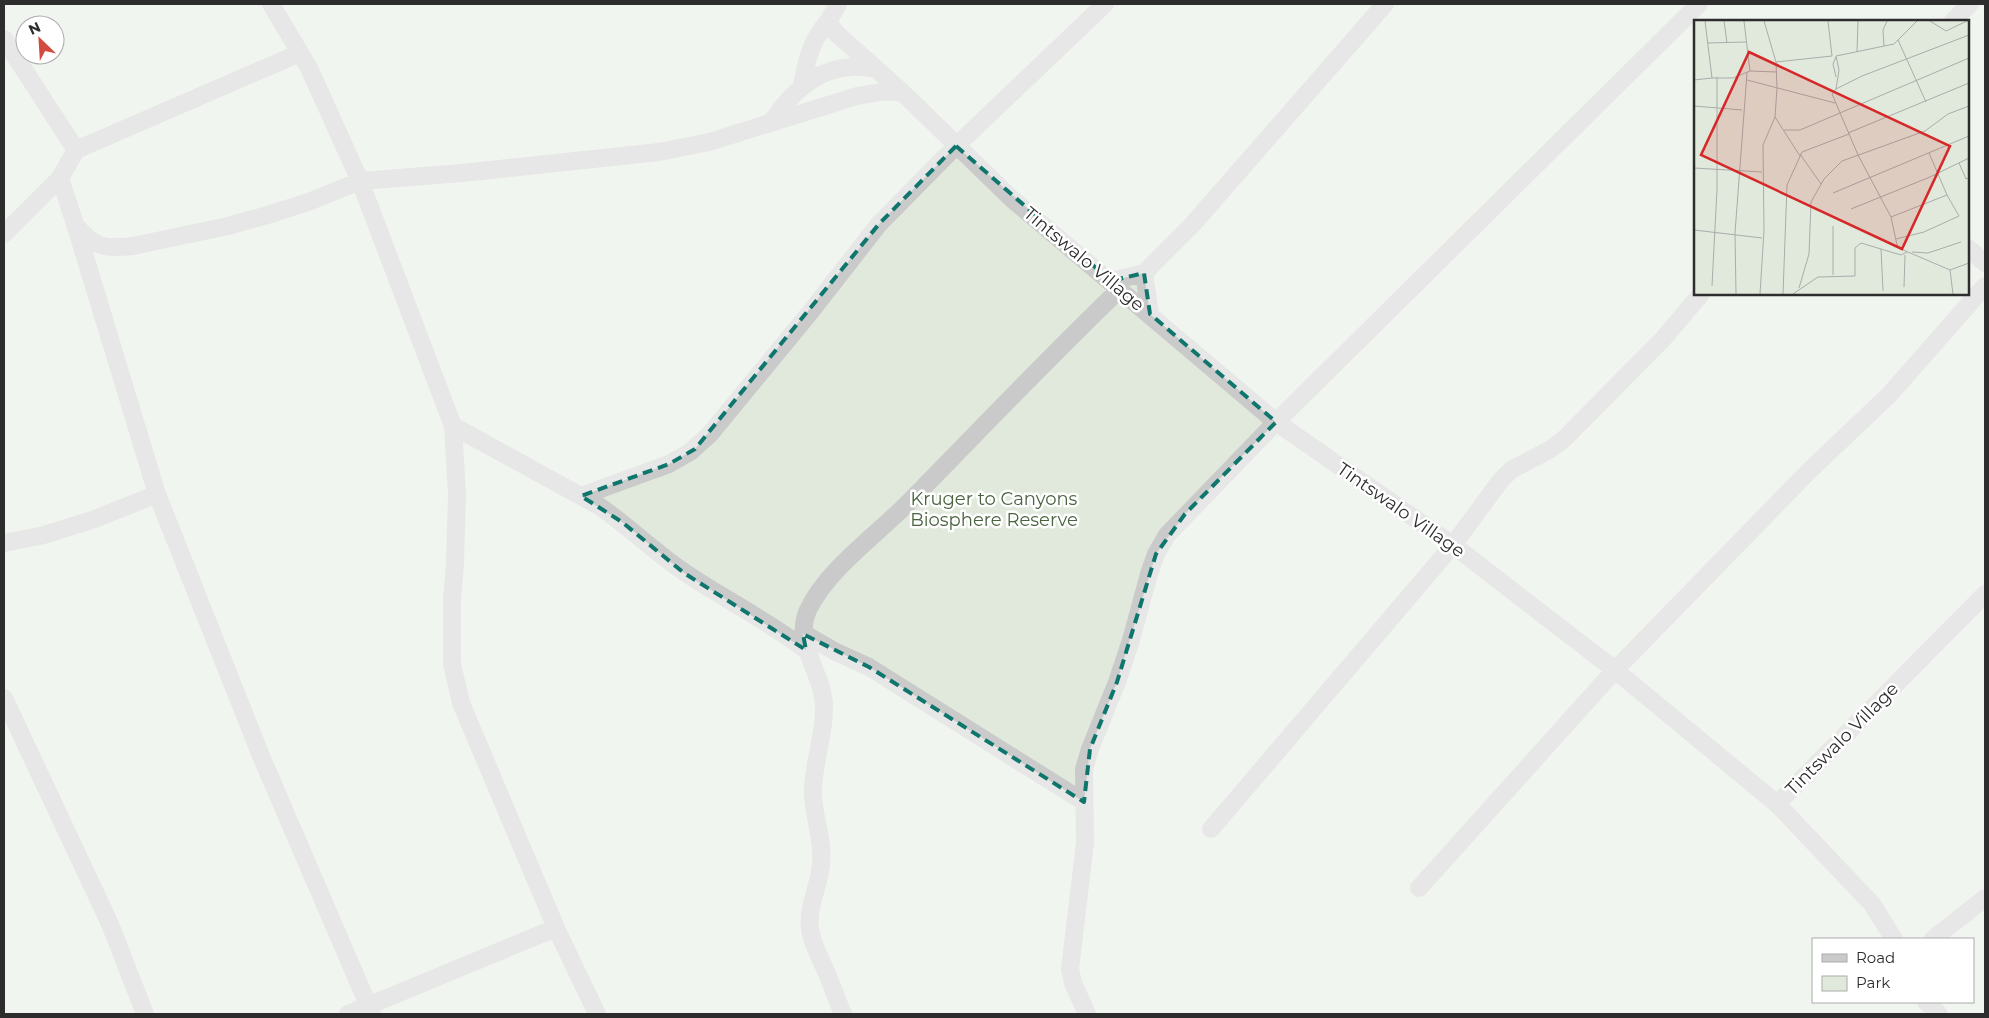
<svg xmlns="http://www.w3.org/2000/svg" width="1989" height="1018" font-family="Montserrat,sans-serif">
<rect width="100%" height="100%" fill="#fff"/>
<path fill="#e0e9db" fill-rule="evenodd" d="M 4,4 L 1985,4 L 1985,1014 L 4,1014 ZM 1695,21 L 1968,21 L 1968,294 L 1695,294 ZM 25,25 L 55,25 L 55,55 L 25,55 ZM 1813,939 L 1973,939 L 1973,1002 L 1813,1002 Z"/>
<g fill="none" stroke-linecap="round" stroke-linejoin="round">
<path stroke="#cacaca" stroke-width="18" d="M 271,4 L 309,68 L 360,181 L 453,426 L 457,494 L 455,564 L 452,598 L 452,664 L 461,703 L 556,928 L 597,1014
M 838,4 L 829,20 L 831,26 L 836,33 L 902,92 L 1012,199 L 1276,422 L 1453,545 L 1615,670 L 1777,804 L 1985,594
M 1953,21 L 1970,4
M 4,39 L 76,150
M 802,85 C 807,59 811,40 829,20
M 772,121 C 791,93 817,68 853,67 C 860,66 868,68 876,69
M 60,178 L 76,227 L 157,494 L 261,756 L 372,1014
M 77,227 C 95,248 106,249 133,246 L 228,226 L 271,214 L 311,201 L 360,181 L 462,173 L 659,152 L 709,142 L 857,96 L 880,92 L 902,92
M 4,234 L 60,178 L 76,150 L 300,53
M 1968,248 L 1985,263
M 1144,273 L 1150,314
M 1111,281 L 1144,273 L 1192,225 L 1385,4
M 453,426 L 599,506 C 630,527 656,554 687,574 C 726,600 768,621 806,650
M 581,496 L 669,464 L 690,452 L 710,434 L 812,310 L 879,224 L 956,146 L 1105,4
M 4,543 L 44,535 L 95,519 L 157,494
M 803,633 L 836,652 L 869,667 L 1084,802
M 4,698 L 110,924 L 145,1014
M 1777,804 L 1872,904 L 1894,939
M 1211,829 L 1453,545 L 1501,480 L 1511,470 L 1549,450 L 1563,440 L 1663,339 L 1701,294
M 1419,888 L 1615,670 L 1809,471 L 1889,395 L 1985,286
M 1933,939 L 1985,898
M 1926,1002 L 1939,1014
M 348,1014 L 556,928
M 843,1014 C 837,1001 833,987 827,974 C 821,959 812,944 810,929 C 807,908 819,886 821,865 C 824,840 813,817 813,792 C 813,763 825,734 824,706 C 823,672 793,644 808,610 C 827,570 875,536 906,505 C 977,433 1047,359 1120,289
M 1087,1014 L 1073,983 L 1070,969 L 1085,843 L 1084,769 L 1090,749 L 1117,682 L 1131,640 L 1149,574 L 1156,554 L 1167,535 L 1276,422 L 1699,4"/>
</g>
<path d="M0 0H1989V1018H0ZM 956,146 L 1111,281 L 1144,273 L 1150,314 L 1276,422 L 1185,514 L 1156,554 L 1117,682 L 1090,749 L 1084,802 L 869,667 L 803,634 L 806,650 L 684,573 L 622,522 L 581,496 L 669,464 L 695,449 L 879,224 Z" fill="#fff" fill-opacity=".55" fill-rule="evenodd"/>
<path fill="none" stroke="#0f766e" stroke-width="4" stroke-dasharray="10 6" stroke-linejoin="round" d="M 956,146 L 1111,281 L 1144,273 L 1150,314 L 1276,422 L 1185,514 L 1156,554 L 1117,682 L 1090,749 L 1084,802 L 869,667 L 803,634 L 806,650 L 684,573 L 622,522 L 581,496 L 669,464 L 695,449 L 879,224 Z"/>
<g text-anchor="middle" dominant-baseline="central" stroke-width="5" stroke-linejoin="round" paint-order="stroke">
<g font-size="18" fill="#2d2d2d" stroke="#fff">
<text transform="translate(1084 259) rotate(40)">Tintswalo Village</text>
<text transform="translate(1401 510) rotate(35)">Tintswalo Village</text>
<text transform="translate(1842 739) rotate(-45)">Tintswalo Village</text>
</g>
<g font-size="18" fill="#4a633f" stroke="#fff">
<text x="994" y="499">Kruger to Canyons<tspan x="994" dy="21">Biosphere Reserve</tspan></text>
</g>
</g>
<g transform="translate(1694 20)">
<rect width="275" height="275" fill="#fff"/>
<path d="M 0,1 L 275,1 L 275,274 L 0,274 Z" fill="#e0e9db"/>
<path fill="none" stroke="#ababab" stroke-width="1" d="M 30,1 L 33,23M 50,1 L 56,51M 134,1 L 138,36M 223,1 L 200,24 L 142,36 L 145,50 L 142,69 L 138,74 L 164,135 L 197,197 L 253,175 L 235,133M 236,1 L 252,11 L 273,1M 204,20 L 232,82M 14,23 L 52,22M 190,26 L 189,10 L 193,1M 163,32 L 164,1M 82,42 L 138,36M 142,57 L 139,44 L 142,37M 18,58 L 39,58 L 56,51 L 83,52M 0,60 L 18,58 L 11,1M 53,60 L 141,83M 142,69 L 168,56 L 275,15M 0,86 L 48,90M 81,97 L 106,136M 90,110 L 106,110 L 275,38M 154,113 L 275,63M 0,118 L 0,60M 106,134 L 127,164M 265,143 L 272,159 L 275,158M 0,148 L 68,152M 139,173 L 275,116M 157,189 L 236,157 L 275,138M 197,197 L 203,225 L 207,229 L 256,250 L 275,243M 0,210 L 68,218M 202,219 L 230,212 L 265,196 L 253,175M 187,229 L 189,271M 218,232 L 234,233 L 267,222M 256,250 L 259,274M 139,255 L 139,206M 18,266 L 23,169 L 23,57M 210,267 L 211,235M 105,268 L 115,234 L 117,182 L 130,159 L 148,141 L 231,111 L 254,94 L 275,86M 42,274 L 41,213 L 53,53M 66,274 L 70,210 L 69,125 L 81,97 L 83,68 L 82,42 L 70,1M 89,274 L 93,165 L 108,132 L 155,114M 99,274 L 124,257 L 161,256 L 161,228 L 167,223 L 207,235 L 213,232"/>
<path fill="#d62828" fill-opacity="0.15" stroke="#d62828" stroke-width="2.5" d="M 55,32 L 256,126 L 208,229 L 7,135 Z"/>
<rect width="275" height="275" fill="none" stroke="#2d2d2d" stroke-width="2.5"/>
</g>
<rect width="1989" height="1018" fill="none" stroke="#2d2d2d" stroke-width="10"/>
<rect x="1812" y="938" width="162" height="65" fill="#ffffff" stroke="#ababab"/>
<rect x="1822" y="954" width="25" height="8" fill="#cacaca" stroke="#ababab"/>
<text x="1856" y="963" font-size="15" fill="#2d2d2d">Road</text>
<rect x="1822" y="976" width="25" height="15" fill="#e0e9db" stroke="#ababab"/>
<text x="1856" y="988" font-size="15" fill="#2d2d2d">Park</text>
<g transform="translate(40 40) rotate(335)"><circle r="24" fill="#ffffff" stroke="#ababab"/>
<path d="M0-4L9 19L0 12L-9 19Z" fill="#d34a3f"/>
<text y="-8" font-size="14" font-weight="bold" text-anchor="middle" fill="#2d2d2d">N</text>
</g>
</svg>
